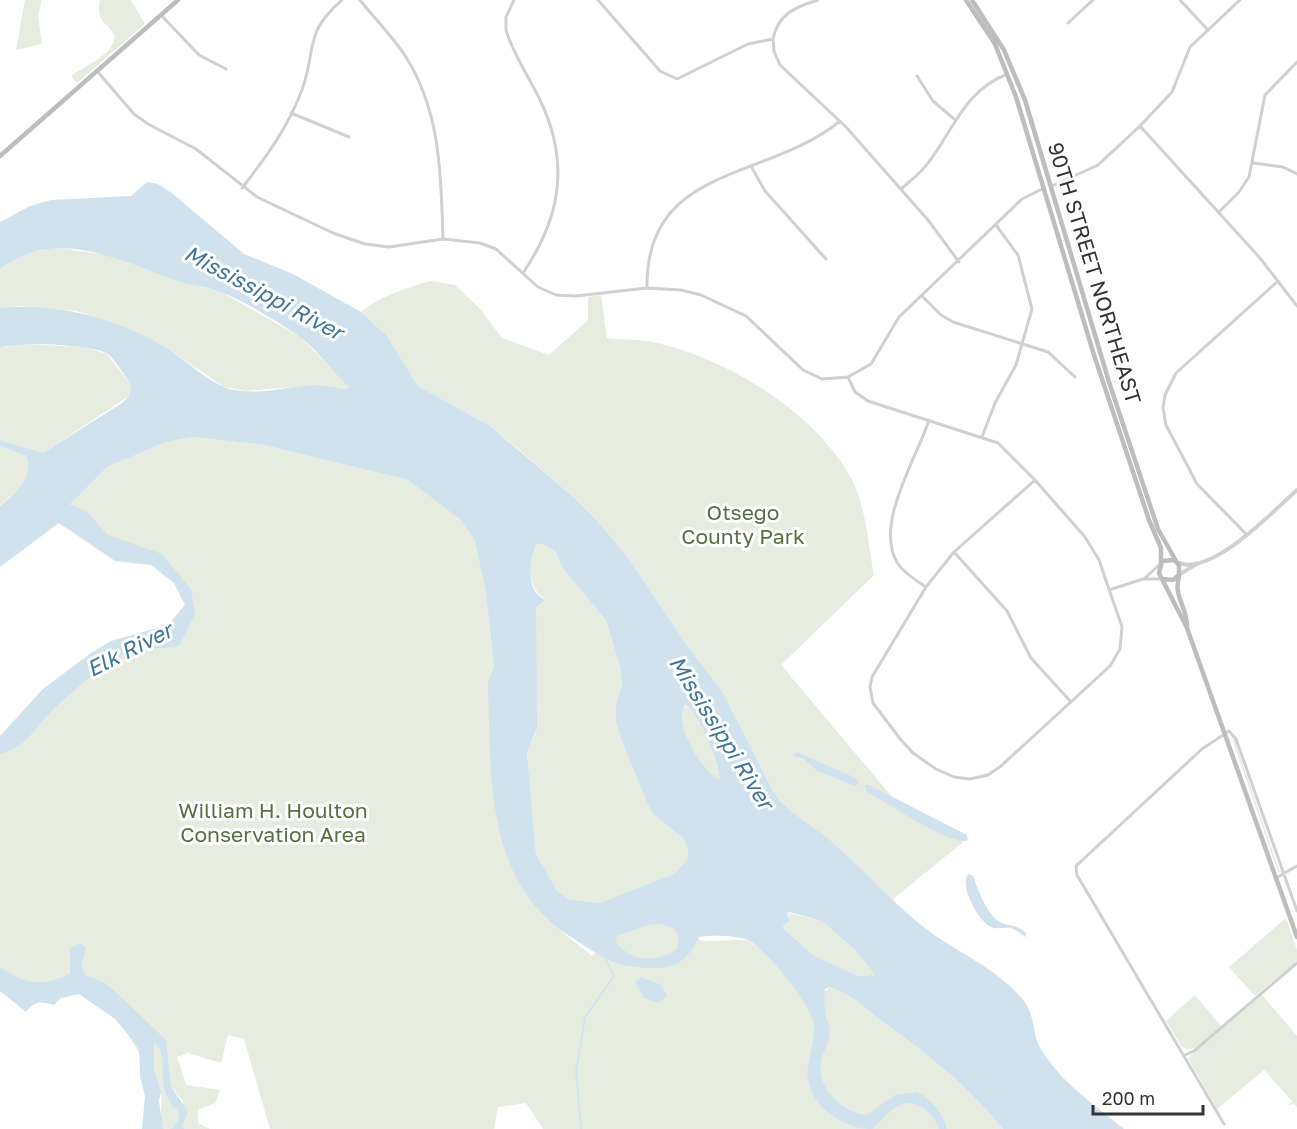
<svg xmlns="http://www.w3.org/2000/svg" width="1297" height="1129" font-family="'Golos Text',sans-serif">
<rect width="100%" height="100%" fill="#fff"/>
<path fill="#e6ecdf" fill-rule="evenodd" d="M 25,0 L 42,0 L 38,16 L 42,44 L 16,50 Z
M 100,0 L 131,0 L 145,24 L 77,83 L 71,76 C 84,66 113,56 115,36 C 106,21 95,21 100,0 Z
M 59,248 L 108,255 L 180,282 L 220,291 L 300,337 L 349,386 L 348,389 L 318,385 L 245,391 L 224,387 L 170,350 L 100,319 L 77,311 L 20,306 L 0,308 L 0,269 C 19,255 35,250 59,248 Z
M 430,281 L 455,285 L 481,310 L 502,338 L 549,355 L 588,320 L 588,297 L 601,295 L 607,338 C 624,340 642,339 657,343 C 728,359 816,413 851,478 C 866,506 868,544 874,575 L 781,665 L 894,799 L 869,785 L 864,789 L 925,825 L 963,842 L 892,900 L 833,843 L 795,817 L 774,793 L 722,691 L 689,648 L 628,558 L 570,494 L 517,448 L 490,426 L 418,386 L 387,336 L 361,312 C 380,296 406,288 430,281 ZM 801,753 L 855,778 L 854,786 L 817,771 L 804,759 L 794,756 Z
M 22,344 L 84,347 L 107,354 L 131,384 L 129,396 L 43,453 L 0,440 L 0,348 Z
M 193,437 L 264,445 L 408,480 L 462,521 L 475,541 L 486,592 L 494,667 L 489,679 L 490,735 L 562,932 L 592,956 L 617,936 L 649,925 L 661,924 L 703,941 L 747,940 L 824,992 L 830,987 C 851,994 866,1009 883,1022 C 927,1053 969,1087 1003,1129 L 543,1129 L 526,1103 L 498,1107 L 494,1129 L 270,1129 L 244,1039 L 228,1035 L 221,1063 L 188,1053 L 177,1057 L 186,1085 L 220,1090 L 215,1103 L 198,1110 L 198,1123 L 210,1129 L 185,1129 L 182,1126 L 183,1101 L 171,1086 L 168,1060 C 158,1076 166,1094 173,1109 L 177,1107 L 179,1120 L 173,1128 L 163,1129 C 158,1117 164,1101 160,1090 C 158,1081 155,1075 154,1065 L 147,1067 L 112,1006 L 86,984 L 39,992 L 0,979 L 0,744 L 98,659 L 176,627 L 188,605 L 176,582 L 154,556 L 113,541 L 70,503 L 107,467 L 166,442 Z
M 0,446 L 26,456 C 33,478 18,492 0,505 Z
M 537,544 L 542,544 L 555,551 L 563,569 L 606,620 L 620,667 L 622,685 L 616,704 L 621,739 L 648,805 L 653,814 L 683,838 L 688,849 L 687,860 L 674,874 L 599,903 L 568,899 L 557,891 L 536,854 L 530,788 L 527,752 L 536,732 L 536,607 L 543,603 L 544,598 C 527,588 528,560 537,544 Z
M 683,706 C 699,707 721,766 719,779 C 696,768 678,731 683,706 Z
M 1231,735 L 1235,741 L 1280,873 L 1278,872 Z
M 788,913 L 822,921 L 855,950 L 875,975 L 858,976 L 813,955 L 785,930 L 783,926 L 790,920 Z
M 1286,918 L 1297,950 L 1297,961 L 1255,996 L 1229,967 Z
M 1195,995 L 1221,1026 L 1195,1048 L 1187,1049 L 1182,1047 L 1166,1021 Z
M 1262,995 L 1297,1036 L 1297,1107 L 1294,1104 L 1288,1105 L 1292,1101 L 1264,1070 L 1217,1109 L 1188,1058 Z"/>
<path fill="#cfe2ee" fill-rule="evenodd" d="M 147,182 L 158,184 L 173,194 L 244,254 L 293,274 L 361,312 L 387,336 L 418,386 L 490,426 L 570,494 L 597,521 L 628,558 L 689,648 L 722,691 L 774,793 C 790,815 812,825 832,842 C 865,871 894,905 929,931 C 958,952 994,968 1018,994 C 1039,1016 1029,1031 1042,1051 C 1061,1082 1096,1106 1124,1129 L 1003,1129 C 969,1087 927,1053 883,1022 C 866,1009 851,994 830,987 L 825,989 C 824,996 824,1010 826,1017 C 827,1021 830,1026 830,1030 C 831,1040 823,1051 821,1061 C 816,1088 842,1113 867,1115 L 895,1095 L 917,1092 C 933,1101 942,1112 947,1129 L 939,1129 C 934,1113 915,1096 898,1106 C 888,1111 881,1122 872,1129 C 845,1129 813,1109 808,1079 C 805,1060 818,1039 813,1020 C 807,1001 764,945 745,939 C 731,935 714,935 699,937 C 684,968 668,970 636,967 C 607,964 595,952 571,937 C 483,881 491,774 488,681 L 494,667 L 486,593 L 475,541 L 462,521 L 408,480 L 264,445 L 193,437 L 166,442 L 107,467 L 70,504 L 87,512 L 108,535 L 162,554 L 191,589 L 195,614 L 179,646 C 164,648 148,648 133,651 C 112,655 61,701 45,718 C 27,738 28,744 0,754 L 0,736 L 43,689 L 91,653 L 111,641 L 168,625 L 185,605 L 174,583 L 151,565 L 115,561 L 59,523 L 0,567 L 0,506 C 17,493 33,478 26,456 L 0,446 L 0,440 L 43,453 L 122,403 L 129,396 L 131,384 C 126,377 114,359 108,354 C 92,344 18,341 0,348 L 0,308 C 59,302 120,319 171,351 C 188,362 205,379 224,387 C 250,398 288,386 315,385 C 326,385 337,388 347,389 L 349,387 C 332,371 316,348 297,335 C 274,319 247,303 221,292 C 207,286 191,286 177,281 C 118,260 57,226 0,269 L 0,222 L 30,206 L 51,200 L 131,196 ZM 537,544 L 542,544 L 555,551 L 563,569 L 606,620 L 620,667 L 622,685 L 616,704 L 616,721 L 621,739 L 648,805 L 653,814 L 683,838 L 688,849 L 687,860 L 674,874 L 599,903 L 568,899 L 557,891 L 536,854 L 530,787 L 527,752 L 537,728 L 536,607 L 545,601 C 542,597 537,595 535,591 C 528,580 530,555 537,544 ZM 685,705 C 699,712 721,765 719,779 C 701,770 673,725 685,705 ZM 789,912 L 822,921 L 855,950 L 875,975 L 858,976 L 813,955 L 785,930 L 783,926 L 790,920 L 787,914 ZM 661,924 L 674,929 L 679,936 L 677,949 C 656,963 632,963 615,941 L 617,936 L 649,925 Z
M 795,753 L 800,753 L 856,778 L 859,784 L 854,786 L 817,771 L 804,759 L 794,756 Z
M 864,785 L 869,785 L 967,835 L 968,840 C 953,848 883,800 866,791 Z
M 968,874 L 973,876 C 978,890 987,915 1000,922 C 1009,927 1018,924 1026,933 L 1026,937 C 1021,935 1016,929 1010,928 C 1004,927 997,930 991,927 C 979,922 959,886 968,874 Z
M 80,943 L 86,948 L 81,966 L 85,975 L 105,983 L 121,997 L 166,1040 L 171,1086 L 188,1112 L 182,1126 L 185,1129 L 165,1129 L 173,1128 L 179,1120 L 177,1108 L 173,1109 C 170,1102 165,1094 164,1087 C 160,1071 168,1056 154,1042 L 154,1068 L 161,1092 L 159,1101 L 163,1129 L 142,1129 L 145,1096 L 140,1076 L 139,1048 L 115,1019 L 79,994 L 61,998 L 54,1005 C 41,1001 34,1001 26,1012 L 0,991 L 0,967 C 27,985 41,987 70,974 L 70,948 Z
M 641,977 L 661,985 L 667,996 L 658,1003 L 644,998 L 635,982 Z"/>
<g fill="none" stroke-linecap="round" stroke-linejoin="round">
<path stroke="#cfe2ee" stroke-width="1.5" d="M 581,1129 L 576,1071 L 585,1017 L 614,976 L 606,960"/>
<path stroke="#d0d0d0" stroke-width="3" d="M 360,0 C 375,19 393,37 406,57 C 441,113 441,176 443,239
M 514,0 L 506,17 L 506,30 C 513,54 529,77 540,100 C 570,162 561,217 523,273
M 598,0 L 660,71 L 677,79 L 748,44 L 773,39 C 778,14 795,7 818,0
M 1180,0 L 1207,29
M 161,15 L 199,55 L 226,69
M 1068,23 L 1093,0
M 773,39 L 774,51 L 780,65 L 846,127 L 928,220 L 959,262
M 97,71 L 134,114 L 148,124 L 196,149 L 257,197 L 333,233 L 365,244 L 389,247 L 443,239 L 480,243 L 496,249 L 538,287 L 556,295 L 576,296 L 647,288 L 681,290 L 701,295 L 746,316 L 803,370 L 822,379 L 848,377 L 871,364 L 899,317 L 1022,199 L 1044,188
M 917,76 L 933,101 L 954,119
M 291,113 L 349,137
M 1140,126 L 1260,258 L 1297,306
M 1253,163 L 1283,167 L 1297,174
M 751,166 L 765,191 L 826,259
M 1052,186 L 1098,165 L 1140,126 L 1172,92 L 1190,47 L 1240,0
M 242,188 C 267,156 288,127 302,90 C 317,48 303,34 342,0
M 901,189 C 910,181 921,173 928,163 C 954,130 963,92 1007,74
M 1219,212 L 1239,192 L 1249,177 L 1265,95 L 1297,62
M 647,288 C 645,164 768,181 840,121
M 922,296 L 941,315 L 953,322 L 1048,352 L 1075,377
M 848,377 L 855,392 L 868,401 L 998,443 L 1035,480 L 1085,537 L 1099,560 L 1122,627 L 1120,649 L 1110,666 L 1001,766 L 988,775 L 970,779 L 954,777 L 936,769 L 913,753 L 901,740 L 873,703 L 870,687 L 872,677 L 926,587 L 954,552 L 1035,480
M 982,437 L 995,403 L 1016,365 L 1032,309 L 1018,255 L 996,225
M 1247,535 L 1197,484 L 1166,425 L 1163,408 L 1165,395 L 1176,373 L 1278,281
M 954,552 L 1007,611 L 1031,658 L 1071,702
M 1145,578 L 1160,564
M 926,587 C 916,580 905,574 898,564 C 873,526 917,458 929,420
M 1109,590 L 1143,579 L 1162,579
M 1276,878 L 1297,866
M 1185,1055 L 1194,1051 L 1297,963
M 1224,1124 L 1077,875 L 1076,866 L 1202,749 L 1229,731 L 1236,739 L 1297,911"/>
<path stroke="#d0d0d0" stroke-width="4" d="M 1177,562 C 1210,579 1274,510 1297,490
M 1180,574 L 1197,564"/>
<path stroke="#bdbdbd" stroke-width="4.5" d="M 966,0 L 995,44 L 1016,97 L 1094,355 L 1149,520 L 1161,548 L 1161,563
M 972,0 L 1004,50 L 1025,100 L 1109,382 L 1158,529 L 1176,561
M 0,156 L 178,0
M 1179,577 C 1173,598 1188,607 1187,628
M 1163,579 L 1173,580 L 1179,575 L 1179,565 L 1174,560 L 1162,561 L 1159,573 L 1187,628 L 1297,937"/>
</g>
<g text-anchor="middle" dominant-baseline="central" stroke-width="6" stroke-linejoin="round" paint-order="stroke">
<g font-size="21" fill="#333" stroke="#fff">
<text transform="translate(1095 273) rotate(73)">90TH STREET NORTHEAST</text>
</g>
<g font-size="21" fill="#56703f" stroke="#fff">
<text x="743" y="512">Otsego<tspan x="743" dy="24">County Park</tspan></text>
<text x="273" y="810">William H. Houlton<tspan x="273" dy="24">Conservation Area</tspan></text>
</g>
<g font-size="22" font-style="italic" fill="#3f7597" stroke="#fff">
<text transform="translate(264 292) rotate(28)">Mississippi River</text>
<text transform="translate(129 649) rotate(-27)">Elk River</text>
<text transform="translate(722 732) rotate(58)">Mississippi River</text>
</g>
</g>
<path d="M1093 1105v9h110v-9" fill="none" stroke="#333333" stroke-width="3"/>
<text x="1102" y="1105" font-size="18" fill="#333333" stroke="#ffffff" stroke-width="4.5" paint-order="stroke">200 m</text>
</svg>
